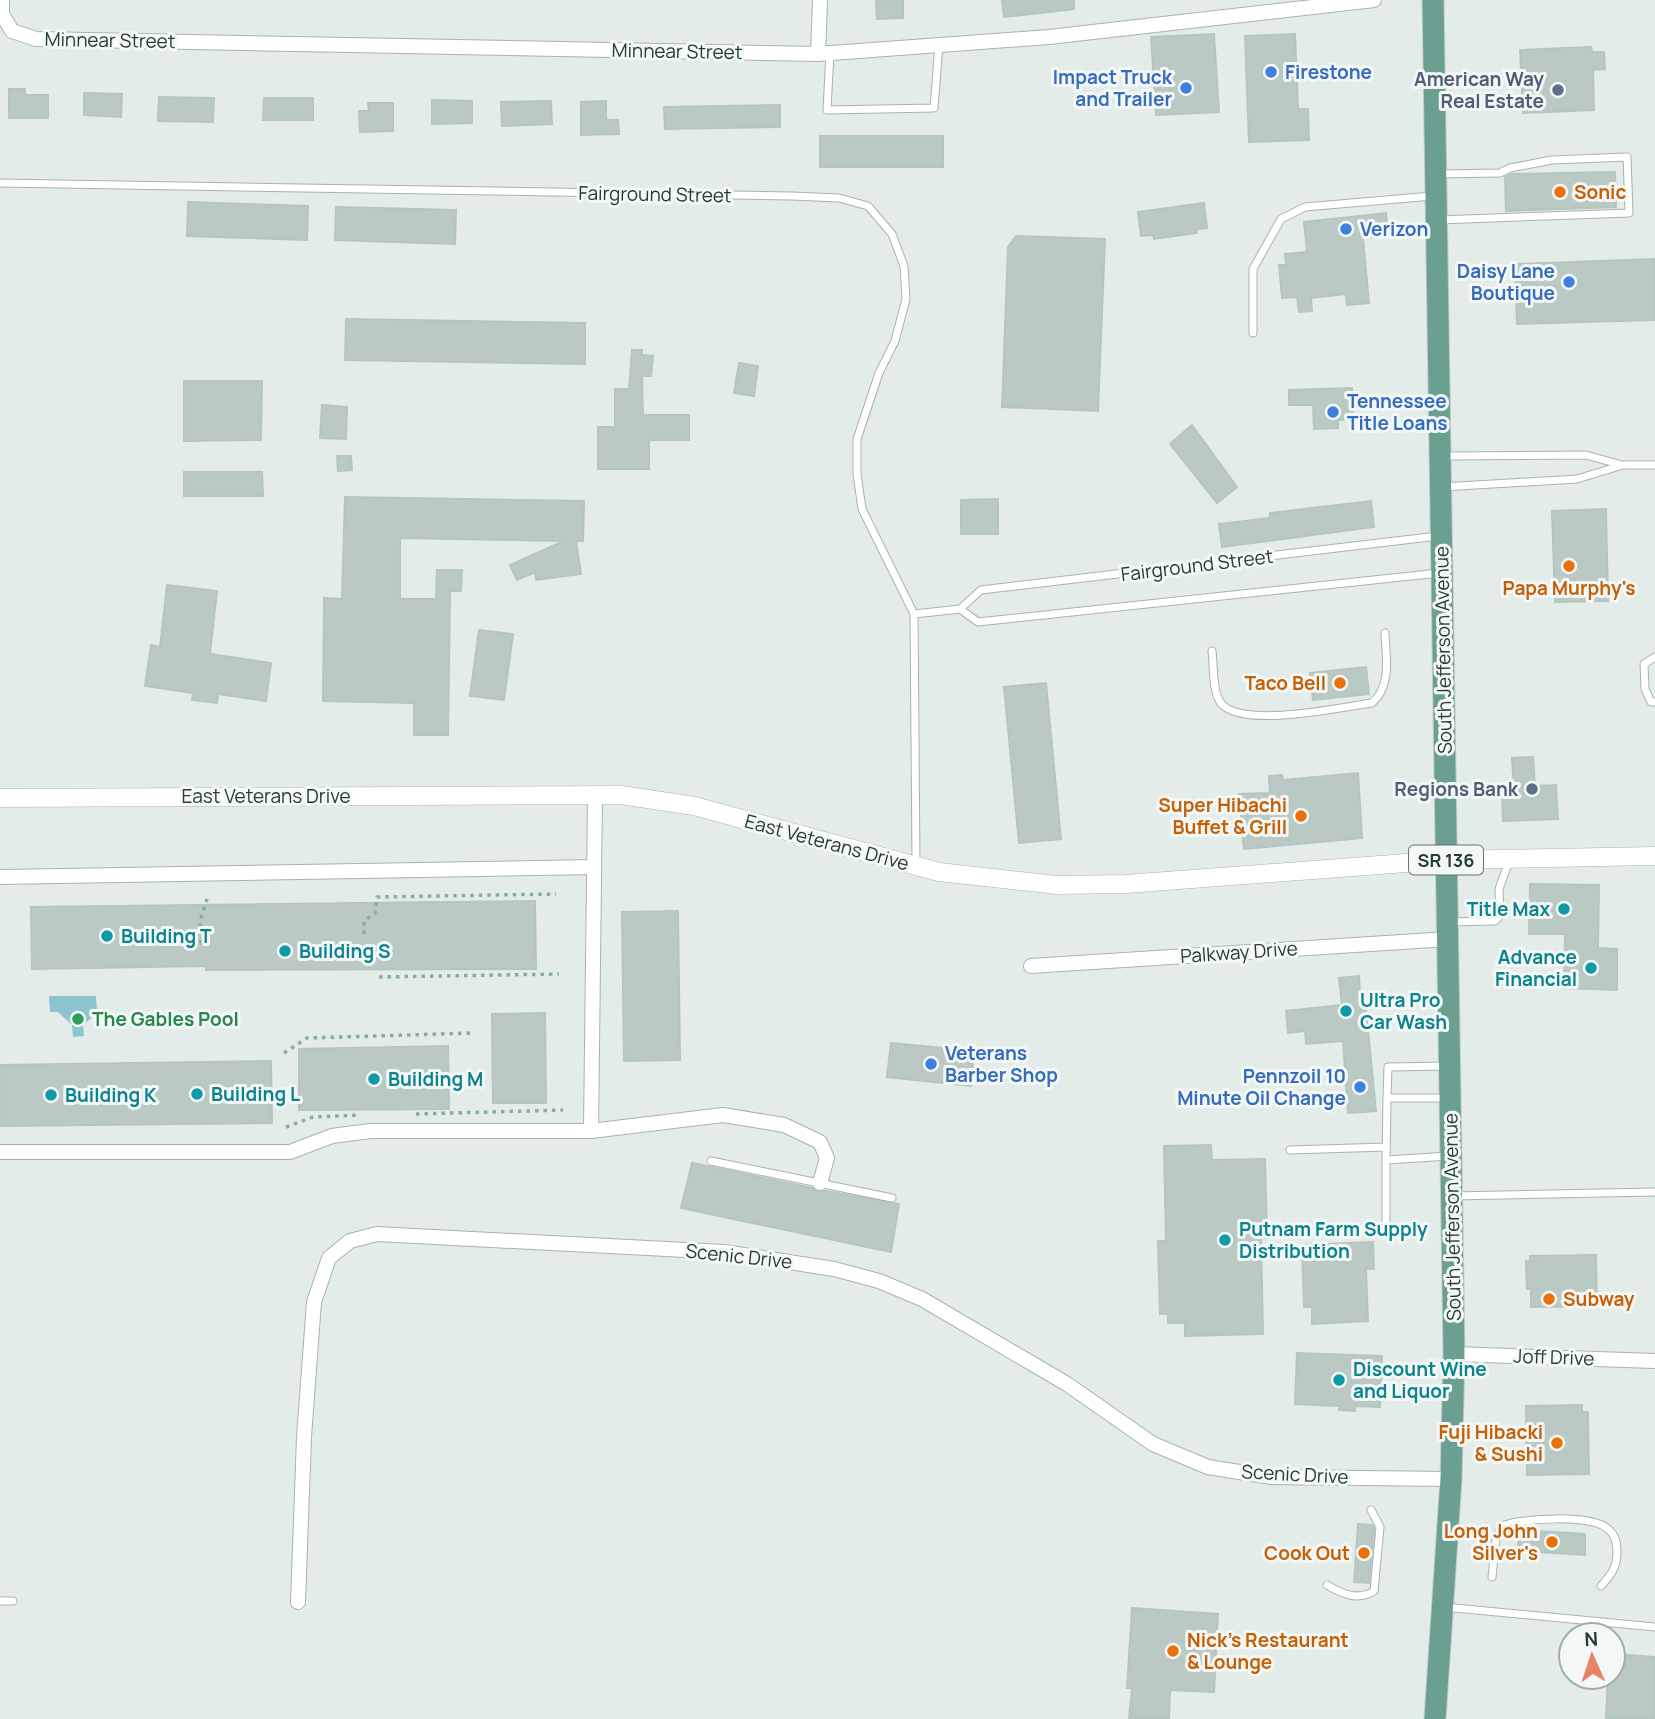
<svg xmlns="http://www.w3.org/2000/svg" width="1655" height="1719" font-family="Manrope,sans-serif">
<rect width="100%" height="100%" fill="#e3ece8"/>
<path fill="#8ec4ce" d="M 49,996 L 96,996 L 97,1013 L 83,1025 L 84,1036 L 73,1037 L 72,1025 L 58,1012 L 50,1012 Z"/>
<path fill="#bbc9c4" stroke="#b5c5bf" stroke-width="2" d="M 876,0 L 903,0 L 903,18 L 877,19 Z
M 1002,0 L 1074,0 L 1074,9 L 1004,17 Z
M 1214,34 L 1219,112 L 1156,115 L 1151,37 Z
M 1295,34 L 1298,109 L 1308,109 L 1309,140 L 1249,142 L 1245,36 Z
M 1591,47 L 1592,52 L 1604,52 L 1605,69 L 1593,70 L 1594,110 L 1523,113 L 1520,50 Z
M 9,89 L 25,89 L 25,95 L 48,95 L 48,118 L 9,118 Z
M 84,93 L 122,94 L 121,117 L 84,115 Z
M 159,97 L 214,98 L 213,122 L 158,121 Z
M 264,98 L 313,98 L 313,120 L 263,120 Z
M 432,100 L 472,101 L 472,123 L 432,124 Z
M 551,101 L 552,124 L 502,126 L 501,102 Z
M 606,101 L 606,120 L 618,120 L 619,134 L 581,135 L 581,102 Z
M 368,103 L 393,103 L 393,131 L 360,132 L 359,111 L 369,111 Z
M 780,105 L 780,127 L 665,129 L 664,107 Z
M 820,136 L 943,136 L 943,167 L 820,167 Z
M 1615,172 L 1616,207 L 1506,211 L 1505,177 L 1511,174 Z
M 188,202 L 308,206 L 307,240 L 187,236 Z
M 1204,203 L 1207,228 L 1196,229 L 1197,233 L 1154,239 L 1153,235 L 1141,236 L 1138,212 Z
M 336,207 L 456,210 L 455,244 L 335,240 Z
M 1386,213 L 1388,235 L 1363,238 L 1369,303 L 1347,305 L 1346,294 L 1311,298 L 1312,311 L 1299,312 L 1297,297 L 1282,298 L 1279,265 L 1286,265 L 1285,254 L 1307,252 L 1304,222 Z
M 1016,236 L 1105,239 L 1098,411 L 1002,407 L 1008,247 Z
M 1655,259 L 1655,320 L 1517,324 L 1515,264 Z
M 346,319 L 585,323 L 585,364 L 345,360 Z
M 632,350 L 642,350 L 642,355 L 653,356 L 651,376 L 642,376 L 643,415 L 689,415 L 689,440 L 649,440 L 649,469 L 598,469 L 598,427 L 615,427 L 615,389 L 629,389 Z
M 739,363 L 758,366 L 754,396 L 734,393 Z
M 184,381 L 262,381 L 261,440 L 184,441 Z
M 1352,388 L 1353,420 L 1338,420 L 1338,428 L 1314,429 L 1313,405 L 1289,405 L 1289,390 Z
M 322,405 L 347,407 L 346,439 L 320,438 Z
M 1192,425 L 1237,487 L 1217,503 L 1170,444 Z
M 337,456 L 351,456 L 352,470 L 338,471 Z
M 184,472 L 262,472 L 263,496 L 184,496 Z
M 345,497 L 584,501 L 583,541 L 576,541 L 581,574 L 536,580 L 535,572 L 517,580 L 510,565 L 564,541 L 400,538 L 400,599 L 436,599 L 437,570 L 462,570 L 461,591 L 450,591 L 448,735 L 414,735 L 414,703 L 323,701 L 324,598 L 342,599 Z
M 998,499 L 998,534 L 961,534 L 961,500 Z
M 1371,501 L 1374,527 L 1222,547 L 1219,524 L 1270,518 L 1270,513 Z
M 1606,509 L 1608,601 L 1555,602 L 1552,511 Z
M 167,585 L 217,591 L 210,654 L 271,663 L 266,701 L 218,694 L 217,703 L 192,700 L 193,693 L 145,686 L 151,645 L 160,647 Z
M 479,630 L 513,634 L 504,700 L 470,696 Z
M 1366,667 L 1369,694 L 1313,700 L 1310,673 Z
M 1046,683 L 1061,839 L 1019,843 L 1004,687 Z
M 1533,757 L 1535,786 L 1556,785 L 1558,819 L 1503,821 L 1502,790 L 1514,789 L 1512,758 Z
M 1358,773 L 1362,838 L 1244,849 L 1239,794 L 1270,793 L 1269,776 L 1282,775 L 1283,780 Z
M 1530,884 L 1599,885 L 1598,948 L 1617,949 L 1617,990 L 1564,988 L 1565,934 L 1529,934 Z
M 535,901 L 536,969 L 206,970 L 206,966 L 32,969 L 31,907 Z
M 678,911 L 680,1060 L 624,1061 L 622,912 Z
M 1359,976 L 1361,1010 L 1366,1010 L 1376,1111 L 1348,1113 L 1343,1041 L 1306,1044 L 1305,1031 L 1288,1033 L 1286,1011 L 1342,1005 L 1339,978 Z
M 545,1013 L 546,1103 L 493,1103 L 492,1014 Z
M 891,1043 L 974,1051 L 971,1086 L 887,1077 Z
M 448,1046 L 449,1109 L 299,1110 L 299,1049 Z
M 271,1061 L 272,1123 L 0,1126 L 0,1065 Z
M 1211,1145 L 1212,1160 L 1265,1159 L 1267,1238 L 1261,1238 L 1263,1334 L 1185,1336 L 1185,1323 L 1168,1323 L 1168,1314 L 1160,1314 L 1158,1241 L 1166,1241 L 1164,1146 Z
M 692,1163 L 812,1188 L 818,1192 L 826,1191 L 899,1204 L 891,1252 L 681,1208 Z
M 1373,1242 L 1374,1269 L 1366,1269 L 1368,1321 L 1312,1324 L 1312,1307 L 1304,1307 L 1302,1245 Z
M 1596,1255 L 1597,1306 L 1531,1307 L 1531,1289 L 1527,1289 L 1526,1261 L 1530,1261 L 1530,1256 Z
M 1297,1353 L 1382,1356 L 1380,1407 L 1355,1406 L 1355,1411 L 1339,1410 L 1339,1406 L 1295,1404 Z
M 1582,1405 L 1582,1412 L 1588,1412 L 1589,1474 L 1527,1475 L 1526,1406 Z
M 1358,1524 L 1372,1525 L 1374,1528 L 1369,1583 L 1354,1582 Z
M 1519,1530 L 1585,1534 L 1585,1555 L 1518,1551 Z
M 1132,1608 L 1218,1614 L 1214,1692 L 1170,1690 L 1169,1719 L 1129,1719 L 1132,1688 L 1127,1688 Z
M 1613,1654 L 1655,1657 L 1655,1719 L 1606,1719 L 1608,1677 L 1613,1677 Z"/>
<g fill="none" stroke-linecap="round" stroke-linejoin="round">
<defs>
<path id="service" d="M 830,53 L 827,110 L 934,108 L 939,45
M 0,183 L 792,196 L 839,198 L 868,206 L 892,234 L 904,266 L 906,299 L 895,341 L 879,373 L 857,439 L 857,474 L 862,509 L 914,614 L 916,865
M 1438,220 L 1629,213 L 1627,157 L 1552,160 L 1510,168 L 1500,173 L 1438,174
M 1253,333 L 1253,269 L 1281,219 L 1305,207 L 1432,196
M 1443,456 L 1586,455 L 1622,465
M 1442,487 L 1577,479 L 1623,465 L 1655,465
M 960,609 L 978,622 L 1439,573
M 914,614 L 960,609 L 981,590 L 1438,536
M 1212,651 C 1214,665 1212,687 1219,700 C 1234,731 1342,707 1372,703 C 1392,686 1386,657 1385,633
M 1655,657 L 1644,664 L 1645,689 L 1651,702 L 1655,702
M 1448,922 L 1495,921 L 1500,916 L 1499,889 L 1509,861
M 1446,1066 L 1388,1067 L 1387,1098 L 1447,1098
M 1387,1098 L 1386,1160 L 1449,1156
M 1290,1150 L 1386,1147
M 1386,1160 L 1386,1228
M 711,1161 L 892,1198
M 1452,1196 L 1655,1192
M 1492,1577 L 1496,1538 L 1502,1526 C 1522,1518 1591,1514 1608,1529 C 1616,1535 1617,1544 1617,1553 C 1617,1568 1610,1576 1601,1586
M 1327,1585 C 1342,1594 1358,1601 1374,1591 L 1380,1527 L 1371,1510
M 0,1601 L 13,1601
M 1444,1607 L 1655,1627"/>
<path id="minor" d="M 2,0 L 2,14 L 12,31 L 36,39 L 818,54 L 1049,37 L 1374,0
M 818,54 L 820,0
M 0,877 L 592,867
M 1031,966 L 1448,939
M 591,1131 L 595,795
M 0,1152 L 290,1152 L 332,1136 L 370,1131 L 591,1131 L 723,1115 L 784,1125 L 820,1142 L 827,1158 L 820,1183
M 1454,1354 L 1655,1361
M 298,1602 L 304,1437 L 314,1302 L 329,1258 L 350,1241 L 377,1234 L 724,1252 L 834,1269 L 879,1281 L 922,1299 L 1067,1384 L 1153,1444 L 1208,1467 L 1271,1477 L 1451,1479"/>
<path id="tertiary" d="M 0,798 L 621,795 L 694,806 L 939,872 L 1057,885 L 1126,884 L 1446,860 L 1655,856"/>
<path id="primary" d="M 1433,0 L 1454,1354 L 1451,1479 L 1435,1719"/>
</defs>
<use href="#service" stroke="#a6b4af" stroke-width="9"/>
<use href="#minor" stroke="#a6b4af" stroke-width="16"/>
<use href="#tertiary" stroke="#a6b4af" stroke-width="19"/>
<use href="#primary" stroke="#c2c8c6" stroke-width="23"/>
<path stroke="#85aea1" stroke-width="3.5" stroke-dasharray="3.5 5" stroke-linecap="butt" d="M 364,934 L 364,921 L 375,913 L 377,897 L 556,894
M 192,942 L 201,943 L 200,921 L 207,899
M 379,977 L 559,974
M 284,1053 L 307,1038 L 473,1033
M 416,1114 L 563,1110
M 286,1127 L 313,1117 L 359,1115"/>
<use href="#service" stroke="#fff" stroke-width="7"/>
<use href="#minor" stroke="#fff" stroke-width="14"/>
<use href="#tertiary" stroke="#fff" stroke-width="18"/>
<use href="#primary" stroke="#6a9f91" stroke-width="21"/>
</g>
<g fill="#3f7fe0" stroke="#f3f8f6" stroke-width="2.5">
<circle cx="1271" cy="72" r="7"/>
<circle cx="1186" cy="88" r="7"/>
<circle cx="1346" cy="229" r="7"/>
<circle cx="1569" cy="282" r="7"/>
<circle cx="1333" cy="412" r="7"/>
<circle cx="931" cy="1064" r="7"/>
<circle cx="1360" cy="1087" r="7"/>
</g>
<g fill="#5c6f8a" stroke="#f3f8f6" stroke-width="2.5">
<circle cx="1558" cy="90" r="7"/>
<circle cx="1532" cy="789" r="7"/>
</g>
<g fill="#e8710a" stroke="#f3f8f6" stroke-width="2.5">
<circle cx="1560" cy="192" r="7"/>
<circle cx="1569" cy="566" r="7"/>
<circle cx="1340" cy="683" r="7"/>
<circle cx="1301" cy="816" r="7"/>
<circle cx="1549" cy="1299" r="7"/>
<circle cx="1557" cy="1443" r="7"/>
<circle cx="1552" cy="1542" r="7"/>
<circle cx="1364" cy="1553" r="7"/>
<circle cx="1173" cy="1651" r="7"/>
</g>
<g fill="#0f9aa8" stroke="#f3f8f6" stroke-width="2.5">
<circle cx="1564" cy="909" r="7"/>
<circle cx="107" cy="936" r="7"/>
<circle cx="285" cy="951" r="7"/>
<circle cx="1591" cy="968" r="7"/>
<circle cx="1346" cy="1011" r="7"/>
<circle cx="374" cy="1079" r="7"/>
<circle cx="197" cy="1094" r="7"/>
<circle cx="51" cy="1095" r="7"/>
<circle cx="1225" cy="1240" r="7"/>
<circle cx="1339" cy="1380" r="7"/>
</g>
<circle fill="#2e9e5b" stroke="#f3f8f6" stroke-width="2.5" cx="78" cy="1019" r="7"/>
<g text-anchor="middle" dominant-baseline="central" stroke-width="6" stroke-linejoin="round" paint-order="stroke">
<rect fill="#f3f8f6" stroke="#62746f" stroke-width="2" x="1409" y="845.5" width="74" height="29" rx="5"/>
<g font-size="18" font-weight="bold" fill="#243c35">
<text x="1446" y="860">SR 136</text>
</g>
<g font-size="19" fill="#243c35" stroke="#f3f8f6">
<text transform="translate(110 40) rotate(1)">Minnear Street</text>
<text transform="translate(677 51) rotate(1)">Minnear Street</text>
<text transform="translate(655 194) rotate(1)">Fairground Street</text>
<text transform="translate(1197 565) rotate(-7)">Fairground Street</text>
<text transform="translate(1443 650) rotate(-91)">South Jefferson Avenue</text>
<text x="266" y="796">East Veterans Drive</text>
<text transform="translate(827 842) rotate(15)">East Veterans Drive</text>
<text transform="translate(1239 952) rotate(-4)">Palkway Drive</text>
<text transform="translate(1452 1217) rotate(-91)">South Jefferson Avenue</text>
<text transform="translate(739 1256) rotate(6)">Scenic Drive</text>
<text transform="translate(1554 1357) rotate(2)">Joff Drive</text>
<text transform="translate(1295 1474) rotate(3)">Scenic Drive</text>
</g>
<g font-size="19" font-weight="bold" fill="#366cbe" stroke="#f3f8f6" text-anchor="start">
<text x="1285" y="72">Firestone</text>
<text x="1172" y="77" text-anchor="end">Impact Truck<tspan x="1172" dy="22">and Trailer</tspan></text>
<text x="1360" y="229">Verizon</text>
<text x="1555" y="271" text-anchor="end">Daisy Lane<tspan x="1555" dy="22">Boutique</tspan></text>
<text x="1347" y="401">Tennessee<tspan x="1347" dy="22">Title Loans</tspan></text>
<text x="945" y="1053">Veterans<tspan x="945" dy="22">Barber Shop</tspan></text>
<text x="1346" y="1076" text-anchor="end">Pennzoil 10<tspan x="1346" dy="22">Minute Oil Change</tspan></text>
</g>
<g font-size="19" font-weight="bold" fill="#4e5e75" stroke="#f3f8f6" text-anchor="end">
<text x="1544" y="79">American Way<tspan x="1544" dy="22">Real Estate</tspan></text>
<text x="1518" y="789">Regions Bank</text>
</g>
<g font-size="19" font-weight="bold" fill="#c56008" stroke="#f3f8f6" text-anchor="end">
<text x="1574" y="192" text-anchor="start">Sonic</text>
<text x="1569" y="588" text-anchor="middle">Papa Murphy's</text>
<text x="1326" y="683">Taco Bell</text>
<text x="1287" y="805">Super Hibachi<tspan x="1287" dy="22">Buffet &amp; Grill</tspan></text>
<text x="1563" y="1299" text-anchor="start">Subway</text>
<text x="1543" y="1432">Fuji Hibacki<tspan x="1543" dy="22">&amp; Sushi</tspan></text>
<text x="1538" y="1531">Long John<tspan x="1538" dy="22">Silver's</tspan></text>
<text x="1350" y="1553">Cook Out</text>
<text x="1187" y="1640" text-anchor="start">Nick's Restaurant<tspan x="1187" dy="22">&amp; Lounge</tspan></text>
</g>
<g font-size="19" font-weight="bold" fill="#0d838f" stroke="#f3f8f6" text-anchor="start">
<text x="1550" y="909" text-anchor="end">Title Max</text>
<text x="121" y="936">Building T</text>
<text x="299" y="951">Building S</text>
<text x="1577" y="957" text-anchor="end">Advance<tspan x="1577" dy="22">Financial</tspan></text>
<text x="1360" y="1000">Ultra Pro<tspan x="1360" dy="22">Car Wash</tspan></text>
<text x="388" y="1079">Building M</text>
<text x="211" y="1094">Building L</text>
<text x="65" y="1095">Building K</text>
<text x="1239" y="1229">Putnam Farm Supply<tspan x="1239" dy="22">Distribution</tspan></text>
<text x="1353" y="1369">Discount Wine<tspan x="1353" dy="22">and Liquor</tspan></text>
</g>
<g font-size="19" font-weight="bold" fill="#27864d" stroke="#f3f8f6" text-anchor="start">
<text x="92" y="1019">The Gables Pool</text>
</g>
</g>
<g transform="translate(1592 1656) rotate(357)"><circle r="33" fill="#f3f8f6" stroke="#a0ada9" stroke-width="2"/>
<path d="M0-5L12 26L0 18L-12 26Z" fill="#ea8363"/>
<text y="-10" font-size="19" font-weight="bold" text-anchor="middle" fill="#243c35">N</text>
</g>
</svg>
